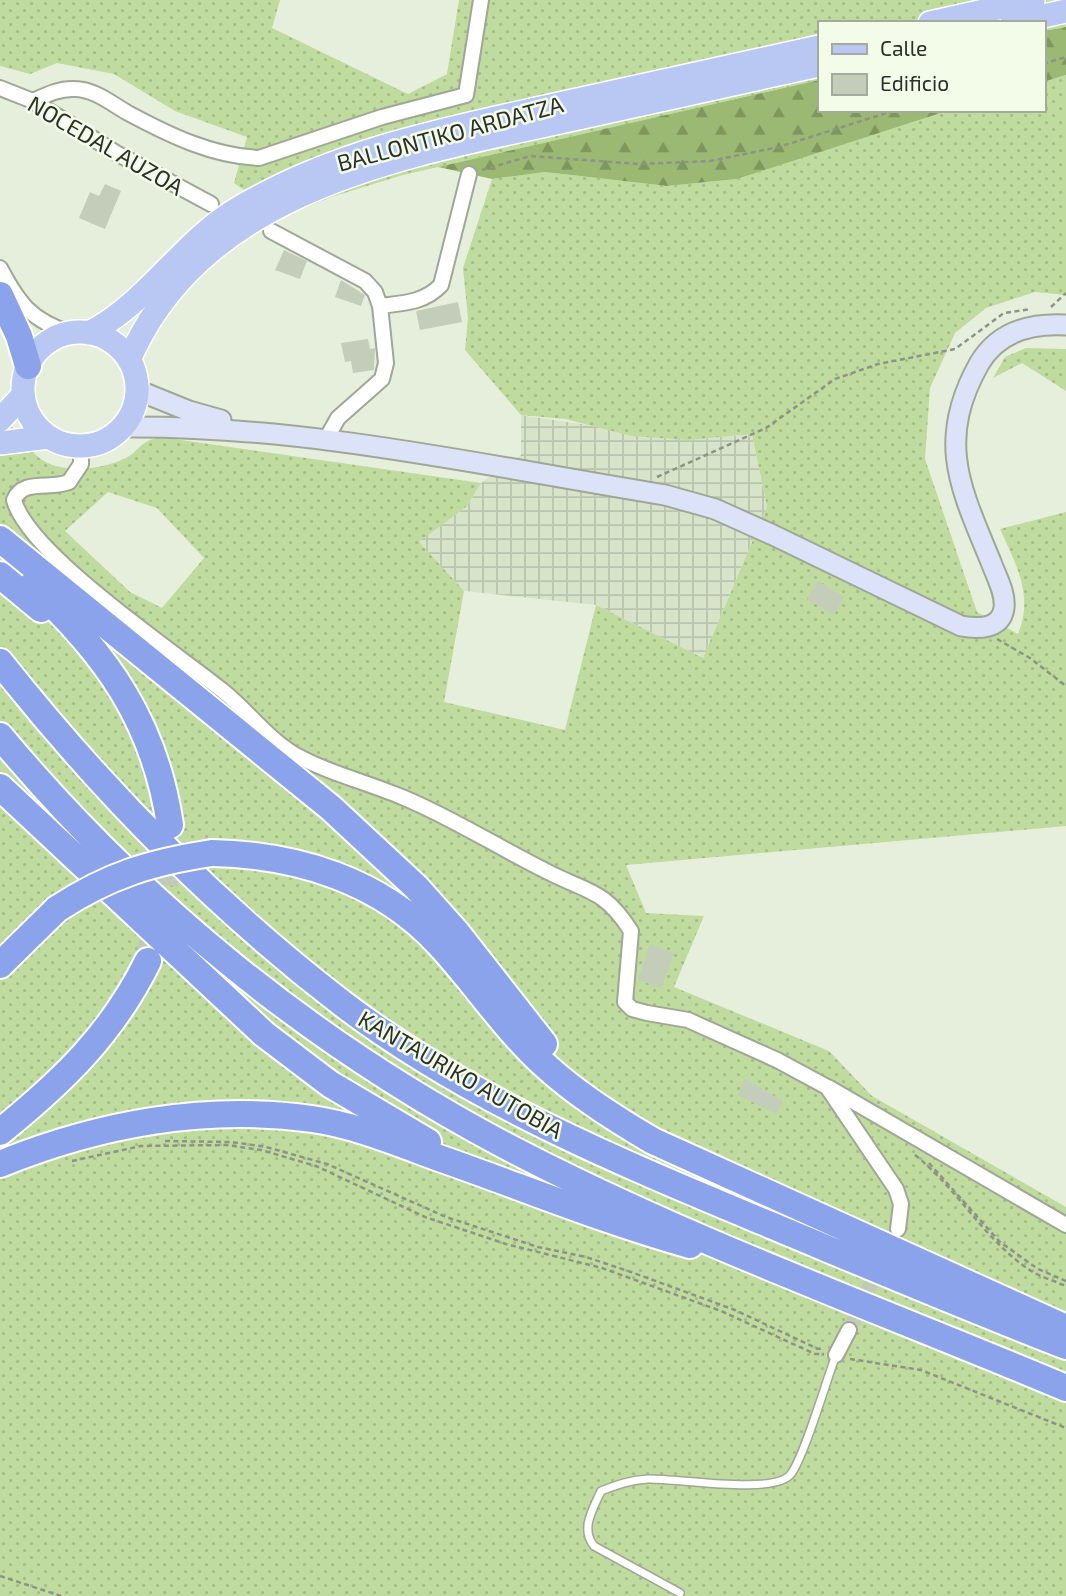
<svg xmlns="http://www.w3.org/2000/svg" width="1066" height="1596" font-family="'Exo 2',sans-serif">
<defs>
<pattern id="industrial-grid" width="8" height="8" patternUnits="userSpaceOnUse" patternTransform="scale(1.75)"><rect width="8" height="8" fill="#d8e4ca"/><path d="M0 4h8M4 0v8" fill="none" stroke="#bac4ae"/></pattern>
<pattern id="grass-dots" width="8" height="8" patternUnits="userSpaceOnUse" patternTransform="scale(1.75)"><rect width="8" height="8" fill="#bfdb9d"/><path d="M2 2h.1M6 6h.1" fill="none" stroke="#a4bc87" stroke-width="1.8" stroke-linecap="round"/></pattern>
<pattern id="forest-firs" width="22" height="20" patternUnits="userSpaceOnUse" patternTransform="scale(1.75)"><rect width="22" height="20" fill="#9bb973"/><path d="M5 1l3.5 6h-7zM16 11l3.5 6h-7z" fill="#7f975e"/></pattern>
</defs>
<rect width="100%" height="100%" fill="#e6efdc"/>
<path fill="url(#industrial-grid)" d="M 521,415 L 688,440 L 752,434 L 767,507 L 703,658 L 596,605 L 464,591 L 418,542 L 467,506 L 481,483 L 521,455 Z"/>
<path fill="url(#grass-dots)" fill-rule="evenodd" d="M 0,0 L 280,0 L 272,28 L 408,94 L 447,74 L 459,0 L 1066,0 L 1066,27 L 1043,31 L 1043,23 L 819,23 L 819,80 L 403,175 L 331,197 L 284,217 L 234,183 L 247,137 L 175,111 L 114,74 L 57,63 L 30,74 L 0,66 Z
M 1066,75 L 1066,295 L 1035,292 L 986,308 L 955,333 L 930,388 L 925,459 L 977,612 L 1018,634 C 1034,596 1016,564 1000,529 L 1066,512 L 1066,826 L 626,865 L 646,913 L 704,916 L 674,987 L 829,1051 L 872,1096 L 1066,1207 L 1066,1596 L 0,1596 L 0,412 C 11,424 31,454 44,461 C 67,474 102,469 124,459 C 141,451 136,443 160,437 L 481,483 L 467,506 L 419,542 L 464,591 L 444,702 L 565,730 L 596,605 L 703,658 L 767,507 L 752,434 L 688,440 L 632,436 L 565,419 L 521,415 L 465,350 L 468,318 L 463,268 L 492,179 L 545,172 L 667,186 L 737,179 L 950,110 L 1043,110 L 1043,82 ZM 108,492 L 157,508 L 204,558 L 162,608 L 130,592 L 65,531 Z
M 1026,348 L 1066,349 L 1066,391 L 1022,363 L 993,378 L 1005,357 Z"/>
<path fill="url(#forest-firs)" d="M 1066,27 L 1066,75 L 1043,82 L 1043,31 Z
M 819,80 L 819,110 L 950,110 L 737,179 L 667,186 L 545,172 L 492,179 L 438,167 Z"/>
<path fill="#c4cdba" d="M 105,184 L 121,191 L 105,229 L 79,218 L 90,192 L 99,196 Z
M 284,250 L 307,261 L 300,279 L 275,270 Z
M 341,280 L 365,295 L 361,306 L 335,297 Z
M 458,302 L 462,322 L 420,330 L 416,311 Z
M 368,339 L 370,349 L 375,348 L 374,370 L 353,373 L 351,361 L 345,362 L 341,343 Z
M 818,581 L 844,597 L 834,615 L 807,599 Z
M 650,944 L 674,953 L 661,988 L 638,980 Z
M 745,1079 L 783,1101 L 776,1114 L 738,1095 Z"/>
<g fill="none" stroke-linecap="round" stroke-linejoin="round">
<path stroke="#c1c9b8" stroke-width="14" stroke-dasharray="14 7" stroke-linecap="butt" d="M 849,1330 L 898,1229"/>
<path stroke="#c1c9b8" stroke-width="26" stroke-dasharray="26 13" stroke-linecap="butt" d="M 148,961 L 164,898 L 169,842"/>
<defs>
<path id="lane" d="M 680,1593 L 594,1546 C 580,1529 593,1509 601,1491 C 617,1485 630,1480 648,1479 C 676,1478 772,1495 790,1475 C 803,1461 827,1378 836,1355"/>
<path id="street" d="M 0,88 L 33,101 L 116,153 L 211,204
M 33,101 C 46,95 60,88 75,89 C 94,89 112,104 128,113 C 169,135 212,156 259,158 L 382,117 L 466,95 L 481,0
M 271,231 L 365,281 L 375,292 L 380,306 L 386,363 L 382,379 L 338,418 L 325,441
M 0,268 C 19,304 31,320 70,333
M 380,306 C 403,303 424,303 441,285 L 469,174
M 81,446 L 81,464 L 69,482 C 50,490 23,478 14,500 C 28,554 176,653 223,691 C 247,710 268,739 294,754 C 328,773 366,782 402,797 C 453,818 499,848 548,872 C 589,893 604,889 631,931 L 625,1002 L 632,1009 L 647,1013 L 688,1020 L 777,1060 L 827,1087 L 896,1189 L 901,1204 L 898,1229
M 828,1087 L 1066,1225
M 836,1355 L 849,1330"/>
<path id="secondary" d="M 137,390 L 189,411 L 221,420
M 123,427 C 305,425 486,466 665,495 L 715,509 L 773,535 L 961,626 C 977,629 1001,630 1004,608 C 1006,593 996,576 991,562 C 960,487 936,441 979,364 C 998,331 1031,323 1066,325"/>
<path id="primary" d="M 930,23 L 1033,0
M 1012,23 L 1066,11
M23 389a57 57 0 1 1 114 0a57 57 0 1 1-114 0Z
M 89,333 C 148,303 182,241 239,208 C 335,151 442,130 550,106 C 640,86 729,67 819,47
M 129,360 C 202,191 399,157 560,122 C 647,103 733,84 819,65
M 0,420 L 23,395
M 0,443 L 48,437"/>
<path id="highway" d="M 0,295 L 19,336 L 28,366
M 0,539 L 331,808 L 416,887 L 457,933 L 544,1044
M 0,575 L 41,609
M 32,585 C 107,654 155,723 170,825
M 0,662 C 100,788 214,905 343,1004 C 468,1099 617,1161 761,1221 C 862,1263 963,1306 1066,1346
M 0,736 C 140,904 313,1044 506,1146 C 683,1239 881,1310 1066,1388
M 0,787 L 264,1034 L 330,1084 L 428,1142
M 212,853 C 297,855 380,880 439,944 C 476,984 506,1031 548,1068 C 579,1096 617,1120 653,1141 L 1066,1328
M 0,965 L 57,909
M 0,1132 C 63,1081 112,1034 148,961
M 0,1164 C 98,1124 206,1104 312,1119 C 355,1125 398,1143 439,1158 C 522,1187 604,1221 690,1245"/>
</defs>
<use href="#lane" stroke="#9fa795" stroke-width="10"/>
<use href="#street" stroke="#9fa795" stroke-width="18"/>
<use href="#secondary" stroke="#9fa795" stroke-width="23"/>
<use href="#primary" stroke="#fff" stroke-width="26"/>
<use href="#highway" stroke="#fff" stroke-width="30"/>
<path stroke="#8d9386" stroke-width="2.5" stroke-dasharray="5 3.5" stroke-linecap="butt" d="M 1043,64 L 1066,57
M 482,170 L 530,156 L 639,164 L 710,161 L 779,147 L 896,110
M 1051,307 L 1066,293
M 657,477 L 766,428 L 835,379 L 878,364 L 955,349 L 1004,313 L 1031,309
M 997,639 L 1030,658 L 1066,686
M 165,1141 L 232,1142 L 266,1147 L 327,1164 L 446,1217 L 538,1247 L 586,1257 L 631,1272 L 735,1310 L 818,1349 L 824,1348
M 915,1155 C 958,1189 984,1240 1031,1271 C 1041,1277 1055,1281 1066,1286
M 72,1161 L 141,1146 L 226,1145 L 261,1150 L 316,1166 L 425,1217 L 506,1244 L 602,1268 L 721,1311 L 815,1354 L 824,1354
M 929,1163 L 1000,1242 L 1038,1269 L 1066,1281
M 850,1359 L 921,1370 L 1066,1428
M 0,1576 L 61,1596"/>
<use href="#lane" stroke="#fff" stroke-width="7"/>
<use href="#street" stroke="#fff" stroke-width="14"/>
<use href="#secondary" stroke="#dce3f9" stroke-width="19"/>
<use href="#primary" stroke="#b9c8f2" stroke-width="23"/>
<use href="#highway" stroke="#8ba3ea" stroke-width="26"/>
<defs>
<path id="highway-bridge" d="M 57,909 C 109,875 152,862 212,853"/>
</defs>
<use href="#highway-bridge" stroke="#fff" stroke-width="30" stroke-linecap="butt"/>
<use href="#highway-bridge" stroke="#8ba3ea" stroke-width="26"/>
</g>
<g text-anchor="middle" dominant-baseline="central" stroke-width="5" stroke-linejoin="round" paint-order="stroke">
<g font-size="23" fill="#2d3029" stroke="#f3fce9">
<text transform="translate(450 133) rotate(-15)">BALLONTIKO ARDATZA</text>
<text transform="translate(106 145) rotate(30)">NOCEDAL AUZOA</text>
<text transform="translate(461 1074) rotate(30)">KANTAURIKO AUTOBIA</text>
</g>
</g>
<rect x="818" y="21" width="228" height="91" fill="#f3fce9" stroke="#a4aa9c" stroke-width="2"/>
<rect x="832" y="44" width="35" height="10" fill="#b9c8f2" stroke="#a4aa9c" stroke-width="2"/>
<text x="880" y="56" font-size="21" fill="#2d3029">Calle</text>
<rect x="832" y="74" width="35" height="21" fill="#c4cdba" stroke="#a4aa9c" stroke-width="2"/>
<text x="880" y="91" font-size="21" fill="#2d3029">Edificio</text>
</svg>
